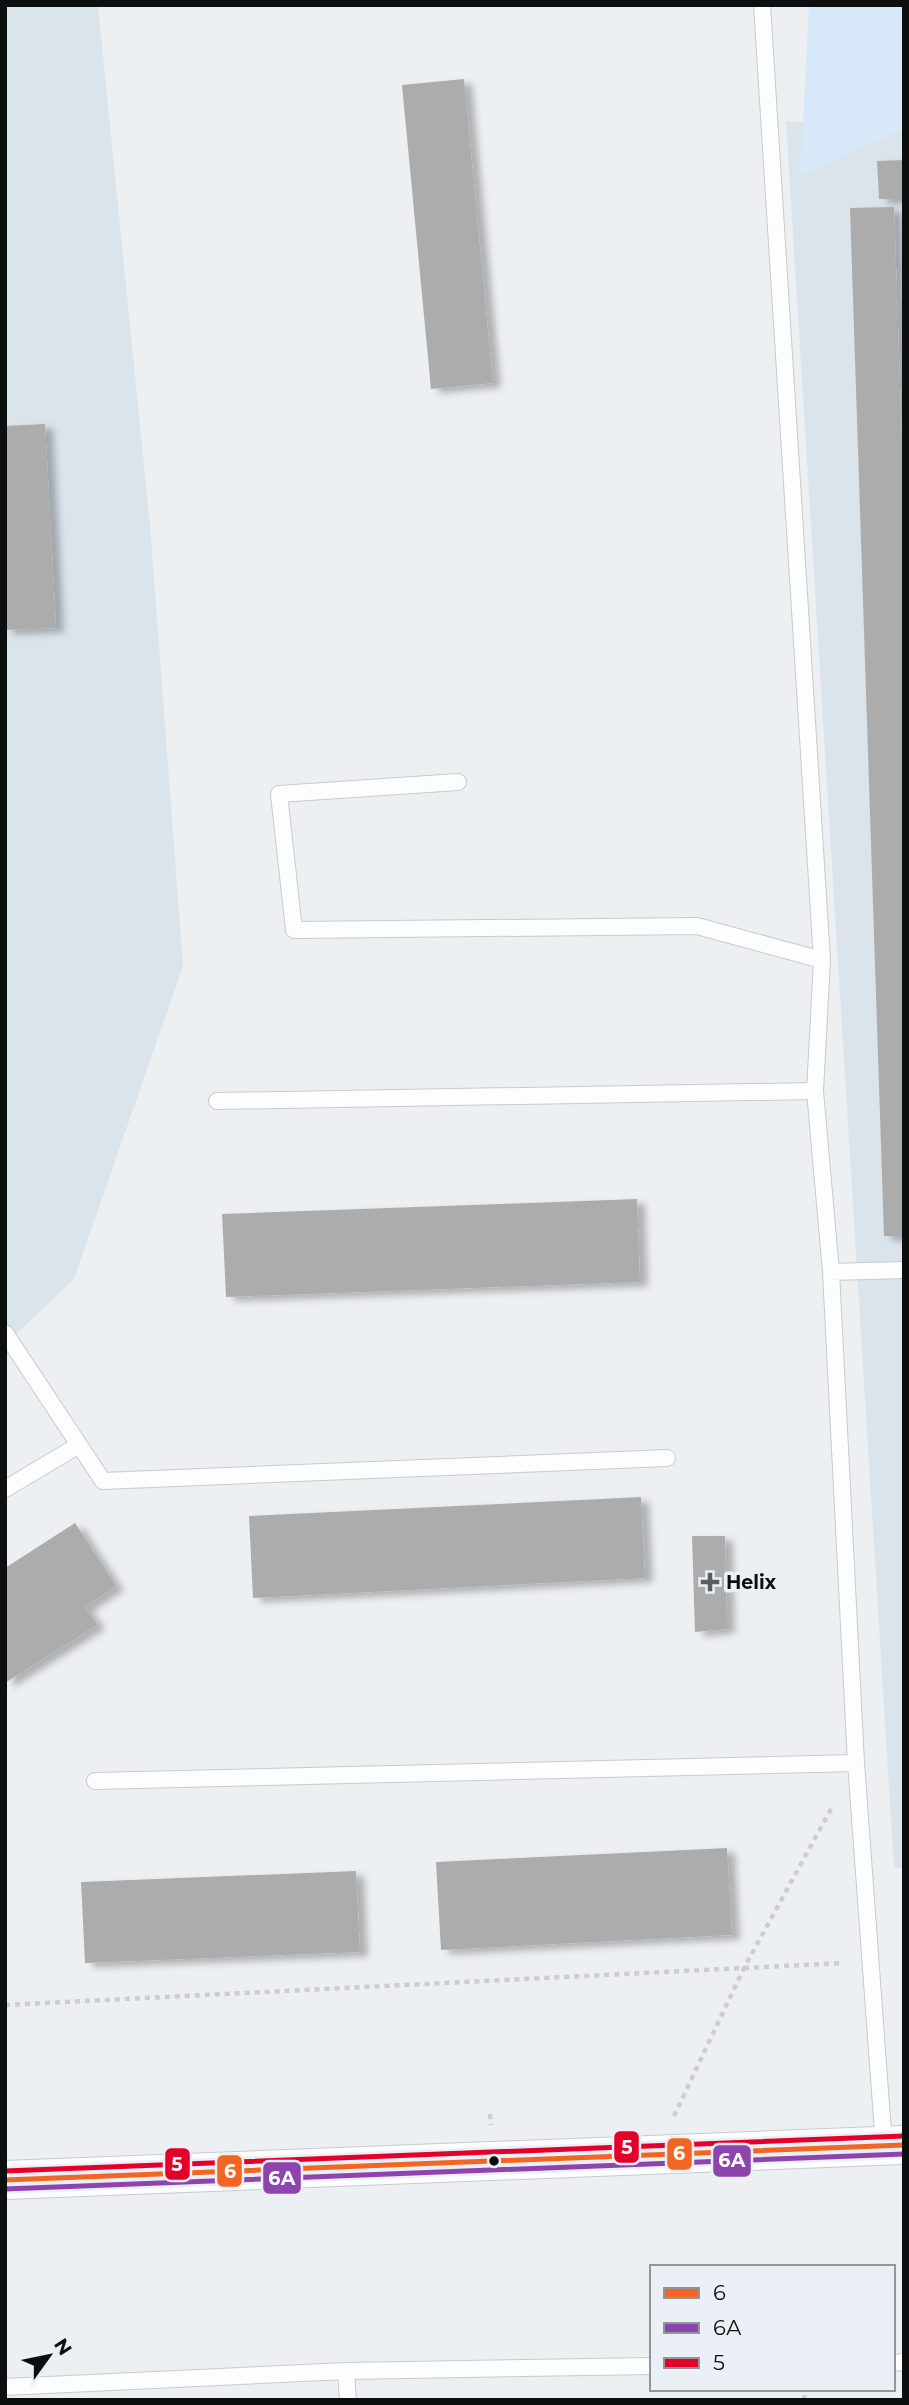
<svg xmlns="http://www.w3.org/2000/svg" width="909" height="2405" font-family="Montserrat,sans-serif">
<defs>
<filter id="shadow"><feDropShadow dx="8" dy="4.5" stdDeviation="3.5" flood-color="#0004"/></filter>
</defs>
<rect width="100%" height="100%" fill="#edf0f3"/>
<path fill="#dbe3eb" d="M 5,5 L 98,5 L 150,525 L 183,966 L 74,1279 L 5,1345 Z
M 786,121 L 904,130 L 904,1867 L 894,1868 Z"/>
<path fill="#d7e9f8" d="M 809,5 L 904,5 L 904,129 L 800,176 Z"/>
<path fill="#adacad" filter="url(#shadow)" d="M 464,79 L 493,383 L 431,389 L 402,85 Z
M 904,160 L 904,199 L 879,199 L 877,161 Z
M 894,207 L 904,507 L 904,1236 L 884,1236 L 850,208 Z
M 45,424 L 56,628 L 5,630 L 5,426 Z
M 637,1199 L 640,1282 L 226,1297 L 222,1214 Z
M 641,1497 L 645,1578 L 253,1598 L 249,1516 Z
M 75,1523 L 116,1586 L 85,1607 L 97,1625 L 5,1683 L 5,1568 Z
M 692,1536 L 725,1536 L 727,1629 L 695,1632 Z
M 727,1848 L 732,1935 L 441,1950 L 436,1862 Z
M 356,1871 L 360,1952 L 85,1963 L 81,1882 Z"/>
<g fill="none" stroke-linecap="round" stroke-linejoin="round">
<defs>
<path id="lane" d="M 762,5 L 822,960 L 815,1091
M 458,782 L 279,794 L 294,930 L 697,926 L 822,960
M 217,1101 L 815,1091 L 831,1272 L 856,1763 L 884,2146
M 831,1272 L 904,1270
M 5,1333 L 103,1481 L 667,1458
M 5,1489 L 79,1445
M 95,1781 L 856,1763
M 893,2363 L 904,2362
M 346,2371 L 348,2400
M 5,2387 L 346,2371 L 652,2366"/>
<path id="secondary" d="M 5,2180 L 904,2145"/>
</defs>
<use href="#lane" stroke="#c8cacd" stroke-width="18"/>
<use href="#secondary" stroke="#c8cacd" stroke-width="40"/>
<path stroke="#cbcdce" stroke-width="4.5" stroke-dasharray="5 5" stroke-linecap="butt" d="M 5,2005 L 843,1963
M 490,2114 L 491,2125
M 674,2116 L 744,1968 L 831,1809
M 804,2400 L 806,2389"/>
<use href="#lane" stroke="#fcfdfd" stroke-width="16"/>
<use href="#secondary" stroke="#fcfdfd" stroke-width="38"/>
<defs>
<path id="bus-1" d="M 5,2180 L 904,2145"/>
<path id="bus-2" d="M 5,2189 L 904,2154"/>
<path id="bus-3" d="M 5,2171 L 904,2136"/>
</defs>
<use href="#bus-1" stroke="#eaf0f6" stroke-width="10"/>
<use href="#bus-2" stroke="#eaf0f6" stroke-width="10"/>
<use href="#bus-3" stroke="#eaf0f6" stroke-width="10"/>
<use href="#bus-1" stroke="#f26522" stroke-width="5"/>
<use href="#bus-2" stroke="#8e44ad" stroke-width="5"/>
<use href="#bus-3" stroke="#e4002b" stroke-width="5"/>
</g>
<path fill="#5b5e5f" stroke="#eaf0f6" stroke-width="2.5" d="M706.5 1571.5h7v7h7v7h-7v7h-7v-7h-7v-7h7z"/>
<circle fill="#0c0f10" stroke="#eaf0f6" stroke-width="2.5" cx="494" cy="2161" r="6"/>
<g text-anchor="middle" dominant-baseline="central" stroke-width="7" stroke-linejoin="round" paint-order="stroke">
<g font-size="19" font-weight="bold" fill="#0c0f10" stroke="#eaf0f6" text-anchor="start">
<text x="726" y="1582">Helix</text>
</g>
</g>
<g stroke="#eaf0f6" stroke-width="2.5">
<rect x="613" y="2130" width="27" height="34" rx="7" fill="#e4002b"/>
<rect x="666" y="2137" width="27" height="34" rx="7" fill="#f26522"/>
<rect x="712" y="2144" width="40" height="34" rx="7" fill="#8e44ad"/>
<rect x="164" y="2147" width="27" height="34" rx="7" fill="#e4002b"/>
<rect x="216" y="2154" width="27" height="34" rx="7" fill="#f26522"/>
<rect x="262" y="2161" width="40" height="34" rx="7" fill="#8e44ad"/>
</g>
<g font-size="19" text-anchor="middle" font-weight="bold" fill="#fff">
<text x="627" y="2154">5</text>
<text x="679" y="2160">6</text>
<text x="732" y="2167">6А</text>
<text x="177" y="2171">5</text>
<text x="230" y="2178">6</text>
<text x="282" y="2185">6А</text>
</g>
<rect width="909" height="2405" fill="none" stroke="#0c0f10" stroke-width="14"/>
<rect x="650" y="2265" width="245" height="126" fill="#eaf0f6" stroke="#91969a" stroke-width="2"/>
<rect x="664" y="2288" width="35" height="10" fill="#f26522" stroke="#91969a" stroke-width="2"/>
<text x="713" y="2300" font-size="21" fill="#0c0f10">6</text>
<rect x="664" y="2323" width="35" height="10" fill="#8e44ad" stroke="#91969a" stroke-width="2"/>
<text x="713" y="2335" font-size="21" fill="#0c0f10">6А</text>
<rect x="664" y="2358" width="35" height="10" fill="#e4002b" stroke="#91969a" stroke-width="2"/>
<text x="713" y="2370" font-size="21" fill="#0c0f10">5</text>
<g transform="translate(49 2356) rotate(57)" stroke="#eaf0f6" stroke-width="5" paint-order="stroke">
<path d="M0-5L12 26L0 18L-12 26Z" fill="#0c0f10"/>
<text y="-10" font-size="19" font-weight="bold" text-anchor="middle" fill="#0c0f10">N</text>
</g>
</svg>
